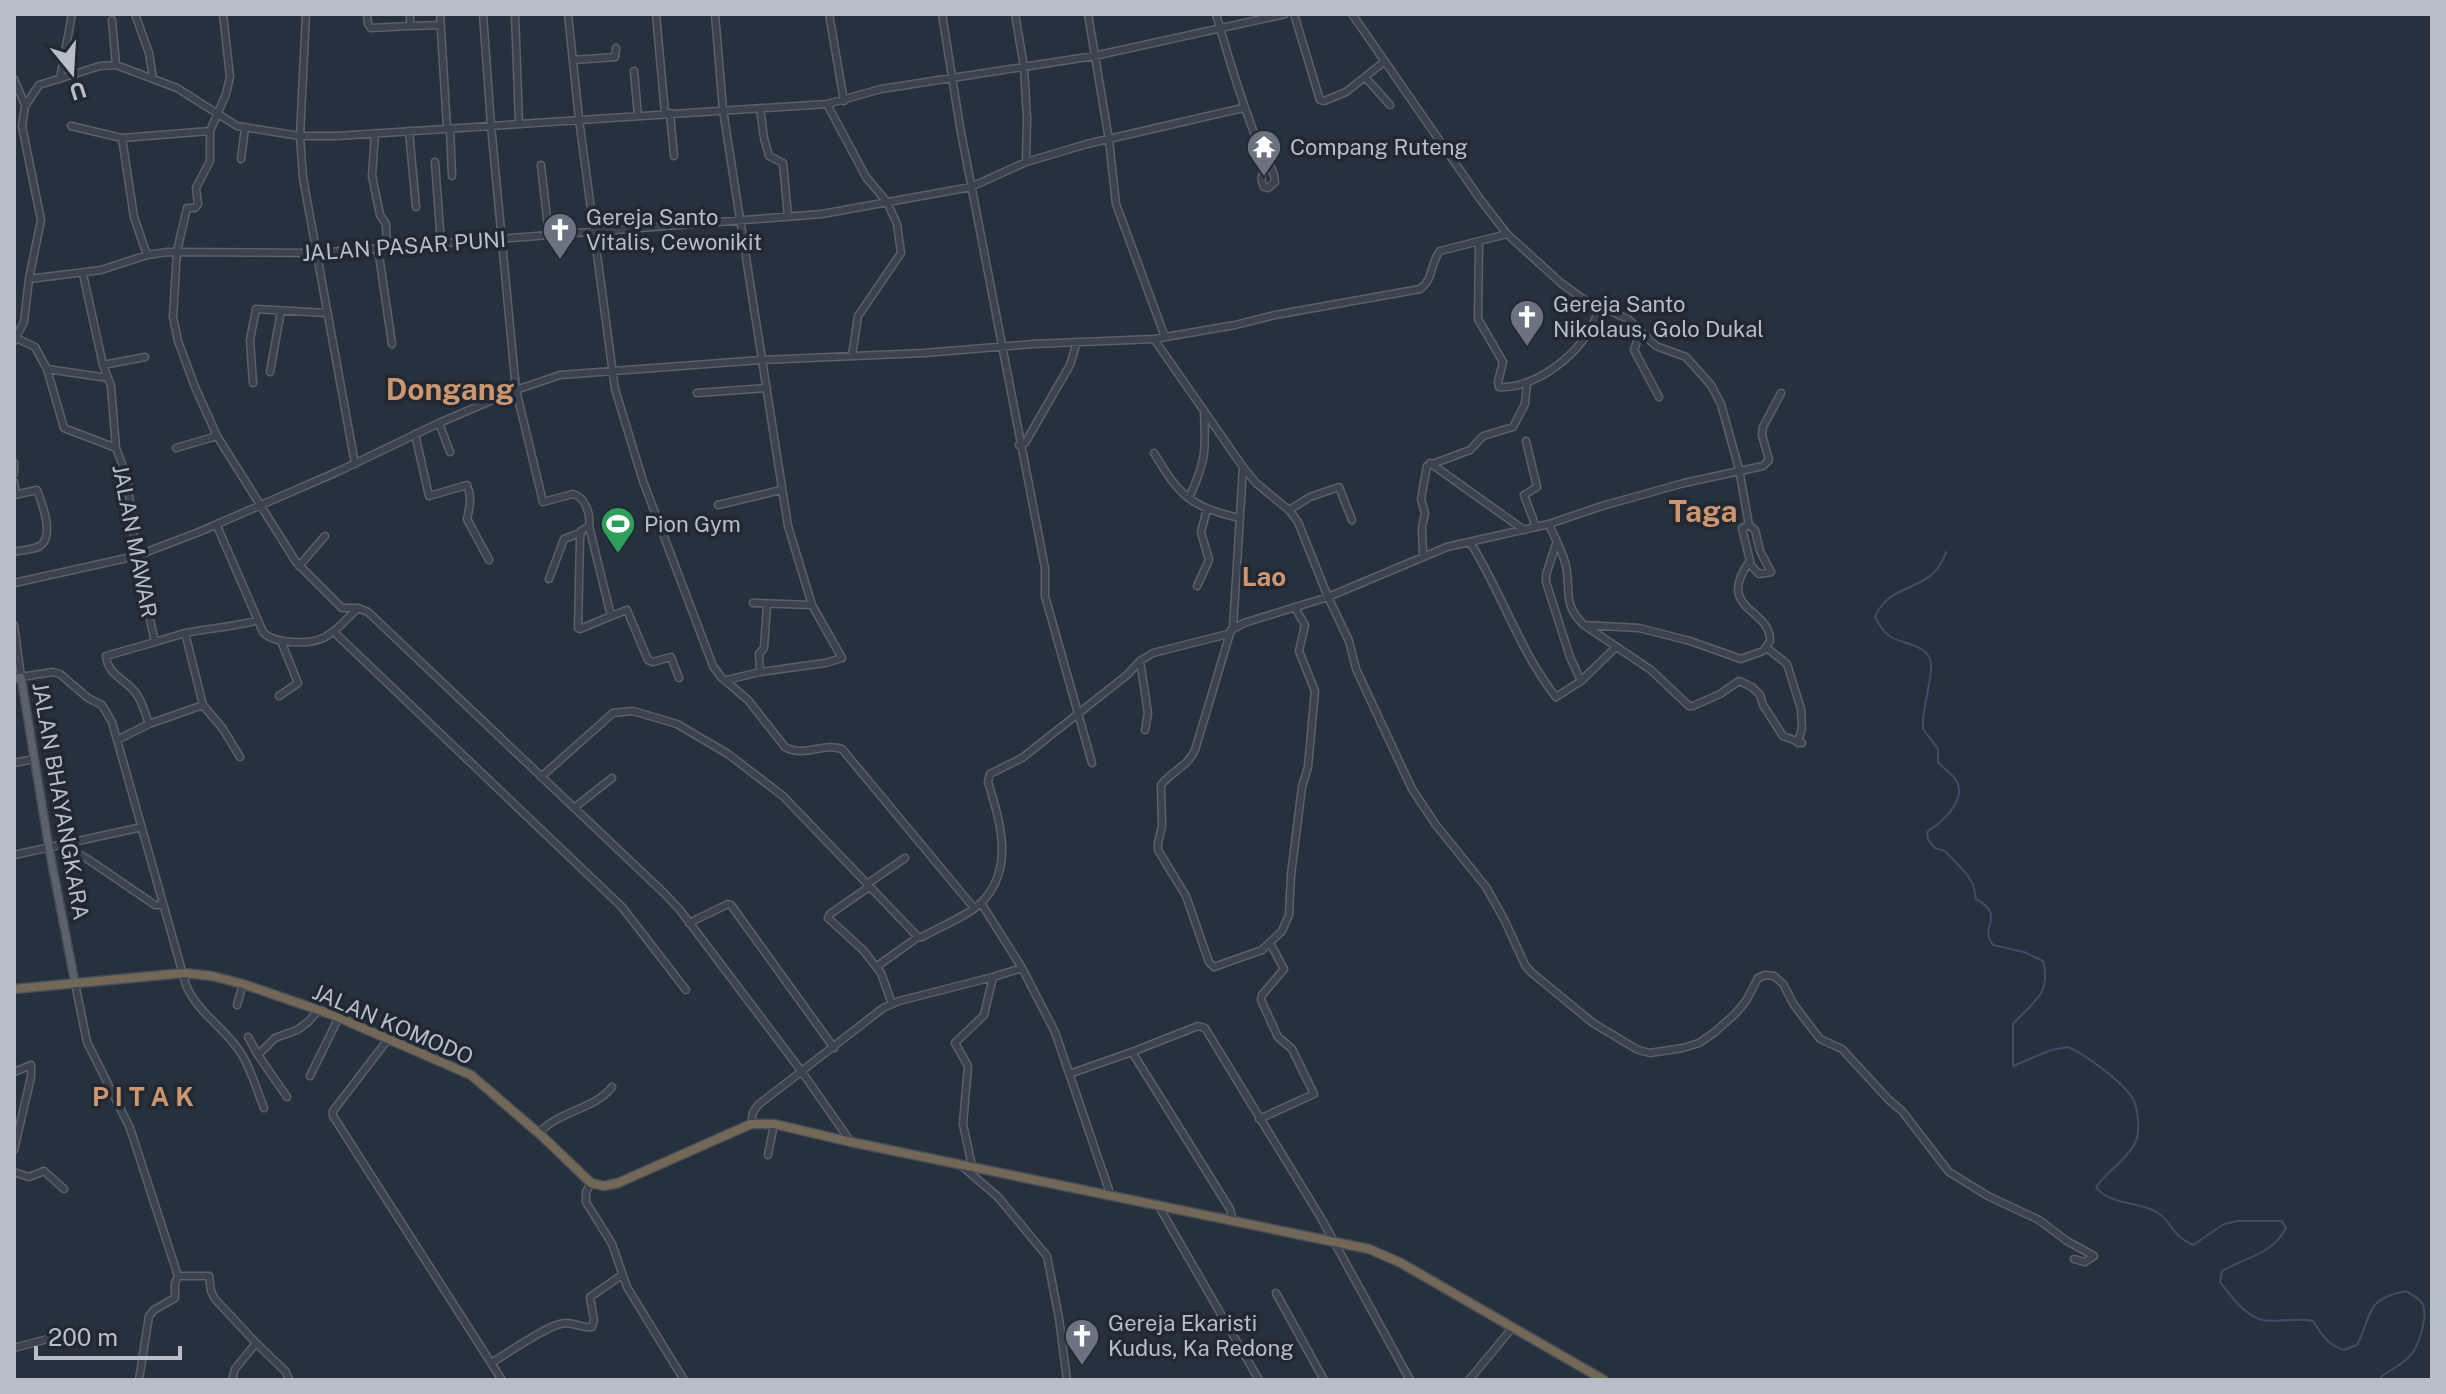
<svg xmlns="http://www.w3.org/2000/svg" width="2446" height="1394" font-family="'Public Sans',sans-serif">
<rect width="100%" height="100%" fill="#27313d"/>
<g fill="none" stroke-linecap="round" stroke-linejoin="round">
<path stroke="#3e4e65" stroke-width="2" d="M 1946,552 C 1933,594 1890,580 1875,617 C 1879,625 1883,632 1891,637 C 1903,644 1924,644 1930,659 C 1935,672 1921,710 1923,729 L 1938,749 L 1938,762 C 1943,768 1952,774 1956,780 C 1968,800 1941,823 1927,832 L 1928,840 L 1935,848 L 1945,851 L 1965,872 L 1973,884 L 1976,899 C 2007,916 1978,927 1993,945 L 2024,952 L 2043,961 C 2052,995 2032,1002 2013,1024 L 2013,1066 L 2051,1050 L 2068,1047 C 2086,1055 2121,1081 2132,1097 C 2139,1110 2141,1133 2134,1145 C 2124,1162 2107,1171 2096,1187 C 2108,1204 2136,1202 2155,1211 C 2173,1221 2170,1235 2193,1245 L 2224,1224 L 2238,1221 L 2282,1221 L 2286,1228 C 2272,1255 2246,1257 2222,1271 L 2220,1282 C 2231,1296 2244,1315 2262,1320 C 2275,1323 2296,1317 2313,1321 C 2321,1334 2329,1346 2344,1350 L 2357,1345 C 2373,1313 2365,1299 2406,1291 C 2412,1295 2418,1297 2422,1303 C 2429,1315 2419,1347 2409,1357 C 2400,1367 2387,1370 2378,1380"/>
<defs>
<path id="minor" d="M 135,14 L 149,53 L 153,79
M 223,14 L 230,77 L 226,94 L 210,131 L 210,161 L 196,188 L 198,204 L 195,208 L 187,208 L 177,251 L 173,317 L 178,341 L 195,387 L 217,436 L 296,562 L 342,608 L 358,608
M 306,14 L 300,136 L 303,178 L 355,464
M 367,14 L 368,24 L 371,28 L 410,26
M 410,14 L 410,26 L 441,25
M 440,14 L 447,128
M 483,14 L 491,125 L 516,390 L 543,502 L 573,494 C 585,497 591,514 589,526 L 611,616 L 627,610 L 648,660 L 653,662 L 671,657 L 679,678
M 515,14 L 519,123
M 568,14 L 579,119 L 615,389 L 643,481 L 713,666 L 721,677 L 748,700 L 785,747 C 804,758 824,742 842,749 L 974,908
M 656,14 L 665,113
M 715,14 L 723,110 L 788,526 L 812,605 L 842,658 L 825,663 L 760,672 L 727,680
M 829,14 L 844,101
M 942,14 L 960,127 L 1045,568 L 1045,596 L 1092,763
M 1015,14 L 1024,67 L 1027,118 L 1026,162
M 1088,14 L 1109,140 L 1116,204 L 1165,337
M 1216,14 C 1229,60 1242,104 1260,148 C 1265,160 1275,169 1275,182 L 1268,188 L 1264,187 C 1259,178 1262,172 1269,166
M 1294,14 L 1320,100 L 1324,101 L 1346,92 L 1385,61
M 1352,14 L 1480,199 L 1507,234 L 1561,283 L 1583,299 L 1628,319 L 1656,346 L 1686,357 L 1711,385 L 1721,404 L 1739,469 L 1749,525 L 1755,530 L 1760,551 L 1771,572 L 1759,574 L 1749,563
M 112,20 L 116,65
M 573,60 L 615,57 L 616,48
M 634,71 L 638,116
M 1365,77 L 1390,105
M 14,79 L 25,105
M 60,79 L 72,14
M 827,104 L 866,177 L 887,202 L 897,224 L 901,253 L 858,316 L 852,356
M 760,108 L 764,138 L 769,156 L 783,163 L 788,217
M 670,113 L 674,156
M 71,126 L 122,138 L 210,131
M 450,128 L 452,176
M 409,131 L 416,207
M 375,133 L 372,176 L 380,215 L 386,224 L 387,248
M 122,138 L 134,217 L 147,255
M 241,159 L 245,128
M 435,162 L 441,244
M 541,165 L 549,236
M 1479,242 L 1478,319 L 1503,362 L 1498,382 L 1499,387 C 1539,390 1594,344 1599,305
M 378,248 L 392,344
M 83,274 L 103,365 L 111,386 L 116,448 L 127,477 L 136,556 L 155,642 L 106,656 C 108,675 125,679 135,692 C 142,700 145,713 149,724 L 117,740
M 29,279 L 101,270 L 147,255 L 168,252 L 316,253 L 822,214 L 971,187 L 1026,162 L 1087,144 L 1243,108
M 1641,331 L 1634,350 L 1659,397
M 16,338 L 35,347 L 47,369 L 108,378
M 1154,339 L 1243,467 L 1256,483 L 1290,511 L 1298,522 L 1328,597 L 1349,641 L 1356,669 L 1412,789 L 1436,825 L 1486,887 L 1504,919 L 1525,965 L 1531,972 L 1593,1023 L 1638,1050 L 1650,1053 L 1683,1048 L 1699,1043 L 1715,1032 L 1735,1014 L 1746,1001 L 1758,978 L 1765,975 L 1774,976 L 1783,984 L 1794,1005 L 1820,1039 L 1842,1049 L 1889,1100 L 1902,1111 L 1949,1172 L 1988,1196 L 2039,1220 L 2067,1241 L 2094,1256 L 2085,1262 L 2074,1259
M 14,341 L 24,322 L 29,279 L 41,220 L 22,126 L 25,106 L 39,85 L 100,66 L 116,65 L 177,88 L 237,126 L 300,136 L 337,136 L 827,104 L 881,89 L 1094,56 L 1285,14
M 103,365 L 145,357
M 47,369 L 64,428 L 116,448
M 270,372 L 281,311
M 253,383 L 250,340 L 256,309 L 327,313
M 697,393 L 767,388
M 439,423 L 450,452
M 415,434 L 429,496 L 467,485 C 472,497 470,507 467,519 L 489,560
M 1526,441 L 1537,487 L 1524,495 L 1536,527
M 1019,445 L 1025,443 L 1070,365 L 1077,342
M 176,448 L 217,436
M 1154,453 C 1180,496 1189,506 1239,518
M 14,463 L 14,473
M 1430,463 L 1524,530
M 14,482 L 16,495
M 14,495 L 37,490 C 42,503 55,536 40,546 C 33,550 21,550 14,552
M 1189,498 C 1206,461 1206,451 1204,410
M 718,505 L 781,490
M 1289,510 L 1310,497 L 1339,487 L 1352,520
M 1549,524 C 1554,537 1563,552 1566,566 C 1571,590 1562,604 1584,625 L 1639,628 L 1690,641 L 1741,659 L 1763,651 L 1770,641 C 1771,608 1714,610 1750,561 L 1742,528 L 1749,525
M 217,526 L 263,632 C 271,640 281,641 292,642 C 327,645 335,630 358,608 L 368,612 L 665,894 L 680,910 L 802,1072 L 851,1142
M 589,526 L 581,531 L 580,538 L 578,628 L 580,629 L 611,616
M 1470,542 C 1501,591 1520,652 1556,697 L 1581,681 L 1616,647
M 1556,544 L 1546,575 L 1546,582 L 1570,657 L 1581,681
M 1423,556 L 1422,527 L 1425,513 L 1421,499 L 1427,466 L 1470,450 L 1483,436 L 1513,427 L 1525,404 L 1527,384
M 299,566 L 325,536
M 549,579 L 564,539 L 580,533
M 14,583 L 136,556 L 199,532 L 337,472 L 439,423 L 516,390 L 560,375 L 761,360 L 924,353 L 1033,344 L 1154,339 L 1235,325 L 1275,315 L 1420,289 C 1434,279 1430,263 1440,251 L 1507,234
M 1197,586 L 1209,560 L 1201,532 L 1207,509
M 753,603 L 812,605
M 1295,608 L 1305,625 L 1299,651 L 1315,691 L 1308,767 L 1302,787 L 1291,875 L 1289,915 L 1282,931 L 1262,950 L 1214,967 L 1209,962 L 1186,896 L 1158,850 L 1158,843 L 1162,826 L 1161,785 C 1172,771 1187,767 1195,750 L 1231,630 L 1244,623 L 1328,597 L 1447,547 L 1549,524 L 1602,506 L 1684,483 L 1763,466 L 1769,460 L 1762,435 L 1763,427 L 1781,393
M 14,625 L 21,677 L 53,672 L 60,674 L 88,698 L 102,705 L 112,722 L 186,985 C 198,1014 227,1029 242,1055 C 252,1071 257,1091 264,1108
M 1584,625 L 1651,670 L 1689,706 L 1693,706 L 1720,694 L 1739,681 L 1752,687 L 1760,695 L 1763,705 L 1783,736 L 1802,743
M 1233,628 L 1243,468
M 185,633 C 210,628 234,627 258,620
M 335,633 L 622,907 L 686,990
M 155,642 L 185,633 L 203,705
M 1767,648 L 1787,664 L 1801,709 L 1802,728 L 1798,743
M 1140,661 L 1148,713 L 1145,730
M 760,672 L 759,654 L 764,648 L 767,604
M 279,696 L 298,683 L 281,641
M 149,724 L 203,705 L 223,729 L 240,757
M 14,763 L 34,759
M 541,777 L 613,713 L 633,711 L 677,724 L 728,754 L 783,796 L 918,937 L 922,937 C 939,927 968,916 982,902 C 1015,868 1000,821 988,782 L 990,774 L 1022,758 L 1127,675 L 1140,661 L 1153,653 L 1228,634
M 574,808 L 612,778
M 62,845 L 86,858 L 155,905 L 163,905
M 14,855 L 142,827
M 867,884 L 905,858
M 869,887 L 830,914 L 828,918 L 863,950 L 881,973 L 892,1004
M 981,903 L 1022,968 L 1055,1032 L 1111,1196
M 689,923 L 728,904 L 731,905 L 834,1048
M 876,967 L 918,937
M 75,983 L 87,1042 L 130,1128 L 178,1276 L 175,1283 L 175,1298 L 154,1310 L 149,1316 L 139,1380
M 237,1005 L 243,984
M 248,1037 L 258,1055
M 389,1038 L 333,1111 L 333,1116 L 502,1380
M 1132,1052 L 1198,1026 L 1205,1028 L 1321,1218 L 1410,1380
M 14,1072 L 31,1065 L 31,1077 L 14,1150
M 1069,1074 L 1132,1052 L 1230,1209 L 1233,1221
M 310,1076 L 339,1017
M 287,1097 L 258,1055 L 275,1038 L 297,1030 L 308,1022 L 318,1011
M 1259,1119 L 1314,1094 L 1292,1049 L 1278,1037 L 1261,1000 L 1262,995 L 1284,969 L 1270,943
M 751,1124 L 753,1112 L 758,1105 L 883,1008 L 899,1001 L 993,977 L 1022,968
M 539,1133 C 560,1110 594,1110 612,1087
M 768,1155 L 774,1124
M 972,1166 L 963,1124 L 968,1066 L 955,1043 L 984,1015 L 993,977
M 963,1167 L 998,1197 L 1047,1256 L 1059,1318 L 1067,1380
M 14,1172 L 29,1177 L 44,1171 L 64,1189
M 591,1183 L 586,1192 L 586,1202 L 612,1244 L 627,1287 L 684,1380
M 1158,1205 L 1259,1380
M 178,1276 L 209,1276 L 211,1291 L 215,1299 L 256,1343 L 235,1369 L 232,1380
M 1276,1293 L 1324,1380
M 256,1343 L 286,1372 L 289,1380
M 14,1348 L 55,1337
M 491,1363 C 508,1353 543,1328 560,1324 C 572,1320 581,1329 592,1327 L 594,1320 L 590,1297 L 622,1275
M 1469,1380 L 1513,1327"/>
<path id="major" d="M 14,679 L 21,677 L 49,848 L 75,983"/>
<path id="highway" d="M 14,989 L 184,973 L 212,976 L 243,984 L 333,1015 L 471,1075 L 543,1137 L 591,1183 L 604,1186 L 618,1183 L 751,1124 L 774,1124 L 851,1142 L 1369,1249 L 1401,1263 L 1604,1380"/>
</defs>
<use href="#minor" stroke="#59616b" stroke-width="9"/>
<use href="#major" stroke="#444c57" stroke-width="10"/>
<use href="#highway" stroke="#464e58" stroke-width="11"/>
<use href="#minor" stroke="#3b434e" stroke-width="6"/>
<use href="#major" stroke="#59626d" stroke-width="7"/>
<use href="#highway" stroke="#736858" stroke-width="8"/>
</g>
<defs>
<symbol id="temple-pin" viewBox="-11 -11 22 30"><path d="M0 17L-7.5 6A9.5 9.5 0 1 1 7.5 6Z" fill="#6b7280" stroke="#202833"/><path d="M0-6L5-2H3V0L6.5 2.5H4V6H1.5V3h-3V6H-4V2.5H-6.5L-3 0V-2H-5Z" fill="#fff"/></symbol>
<symbol id="church-pin" viewBox="-11 -11 22 30"><path d="M0 17L-7.5 6A9.5 9.5 0 1 1 7.5 6Z" fill="#6b7280" stroke="#202833"/><path d="M-1.2-6h2.4v3.5h3.3v2.4h-3.3V6h-2.4V-.1h-3.3v-2.4h3.3Z" fill="#fff"/></symbol>
<symbol id="stadium-pin" viewBox="-11 -11 22 30"><path d="M0 17L-7.5 6A9.5 9.5 0 1 1 7.5 6Z" fill="#2e9e5b" stroke="#202833"/><path d="M0-5a6.5 5 0 1 0 0 10a6.5 5 0 1 0 0-10ZM-3.5-1.8h7v3.6h-7Z" fill="#fff"/></symbol>
</defs>
<g fill-rule="evenodd">
<use href="#temple-pin" x="1244" y="127" width="40" height="54"/>
<use href="#church-pin" x="540" y="210" width="40" height="54"/>
<use href="#church-pin" x="1507" y="297" width="40" height="54"/>
<use href="#stadium-pin" x="598" y="504" width="40" height="54"/>
<use href="#church-pin" x="1062" y="1316" width="40" height="54"/>
</g>
<g text-anchor="middle" dominant-baseline="central" stroke-width="7" stroke-linejoin="round" paint-order="stroke">
<g font-size="22" fill="#b7bec8" stroke="#202833" text-anchor="start">
<text x="1290" y="147">Compang Ruteng</text>
<text x="586" y="217">Gereja Santo<tspan x="586" dy="25">Vitalis, Cewonikit</tspan></text>
<text x="1553" y="304">Gereja Santo<tspan x="1553" dy="25">Nikolaus, Golo Dukal</tspan></text>
<text x="644" y="524">Pion Gym</text>
<text x="1108" y="1323">Gereja Ekaristi<tspan x="1108" dy="25">Kudus, Ka Redong</tspan></text>
</g>
<g font-size="22" fill="#b7bec8" stroke="#202833">
<text transform="translate(404 246) rotate(-4)">JALAN PASAR PUNI</text>
<text transform="translate(135 541) rotate(79)">JALAN MAWAR</text>
<text transform="translate(61 801) rotate(80)">JALAN BHAYANGKARA</text>
<text transform="translate(393 1024) rotate(23)">JALAN KOMODO</text>
</g>
<g font-size="26" font-weight="bold" fill="#cd966e" stroke="#202833">
<text x="1264" y="576">Lao</text>
<text x="143" y="1096">P I T A K</text>
</g>
<g font-size="30" font-weight="bold" fill="#cd966e" stroke="#202833">
<text x="450" y="389">Dongang</text>
<text x="1703" y="511">Taga</text>
</g>
</g>
<rect width="2446" height="1394" fill="none" stroke="#b7bec8" stroke-width="32"/>
<g transform="translate(72 72) rotate(162)" stroke="#202833" stroke-width="6" paint-order="stroke">
<path d="M0-6L14 30L0 20L-14 30Z" fill="#b7bec8"/>
<text y="-12" font-size="22" font-weight="bold" text-anchor="middle" fill="#b7bec8">U</text>
</g>
<path d="M36 1346v12h144v-12" fill="none" stroke="#b7bec8" stroke-width="4"/>
<text x="48" y="1346" font-size="24" fill="#b7bec8" stroke="#202833" stroke-width="6" paint-order="stroke">200 m</text>
</svg>
